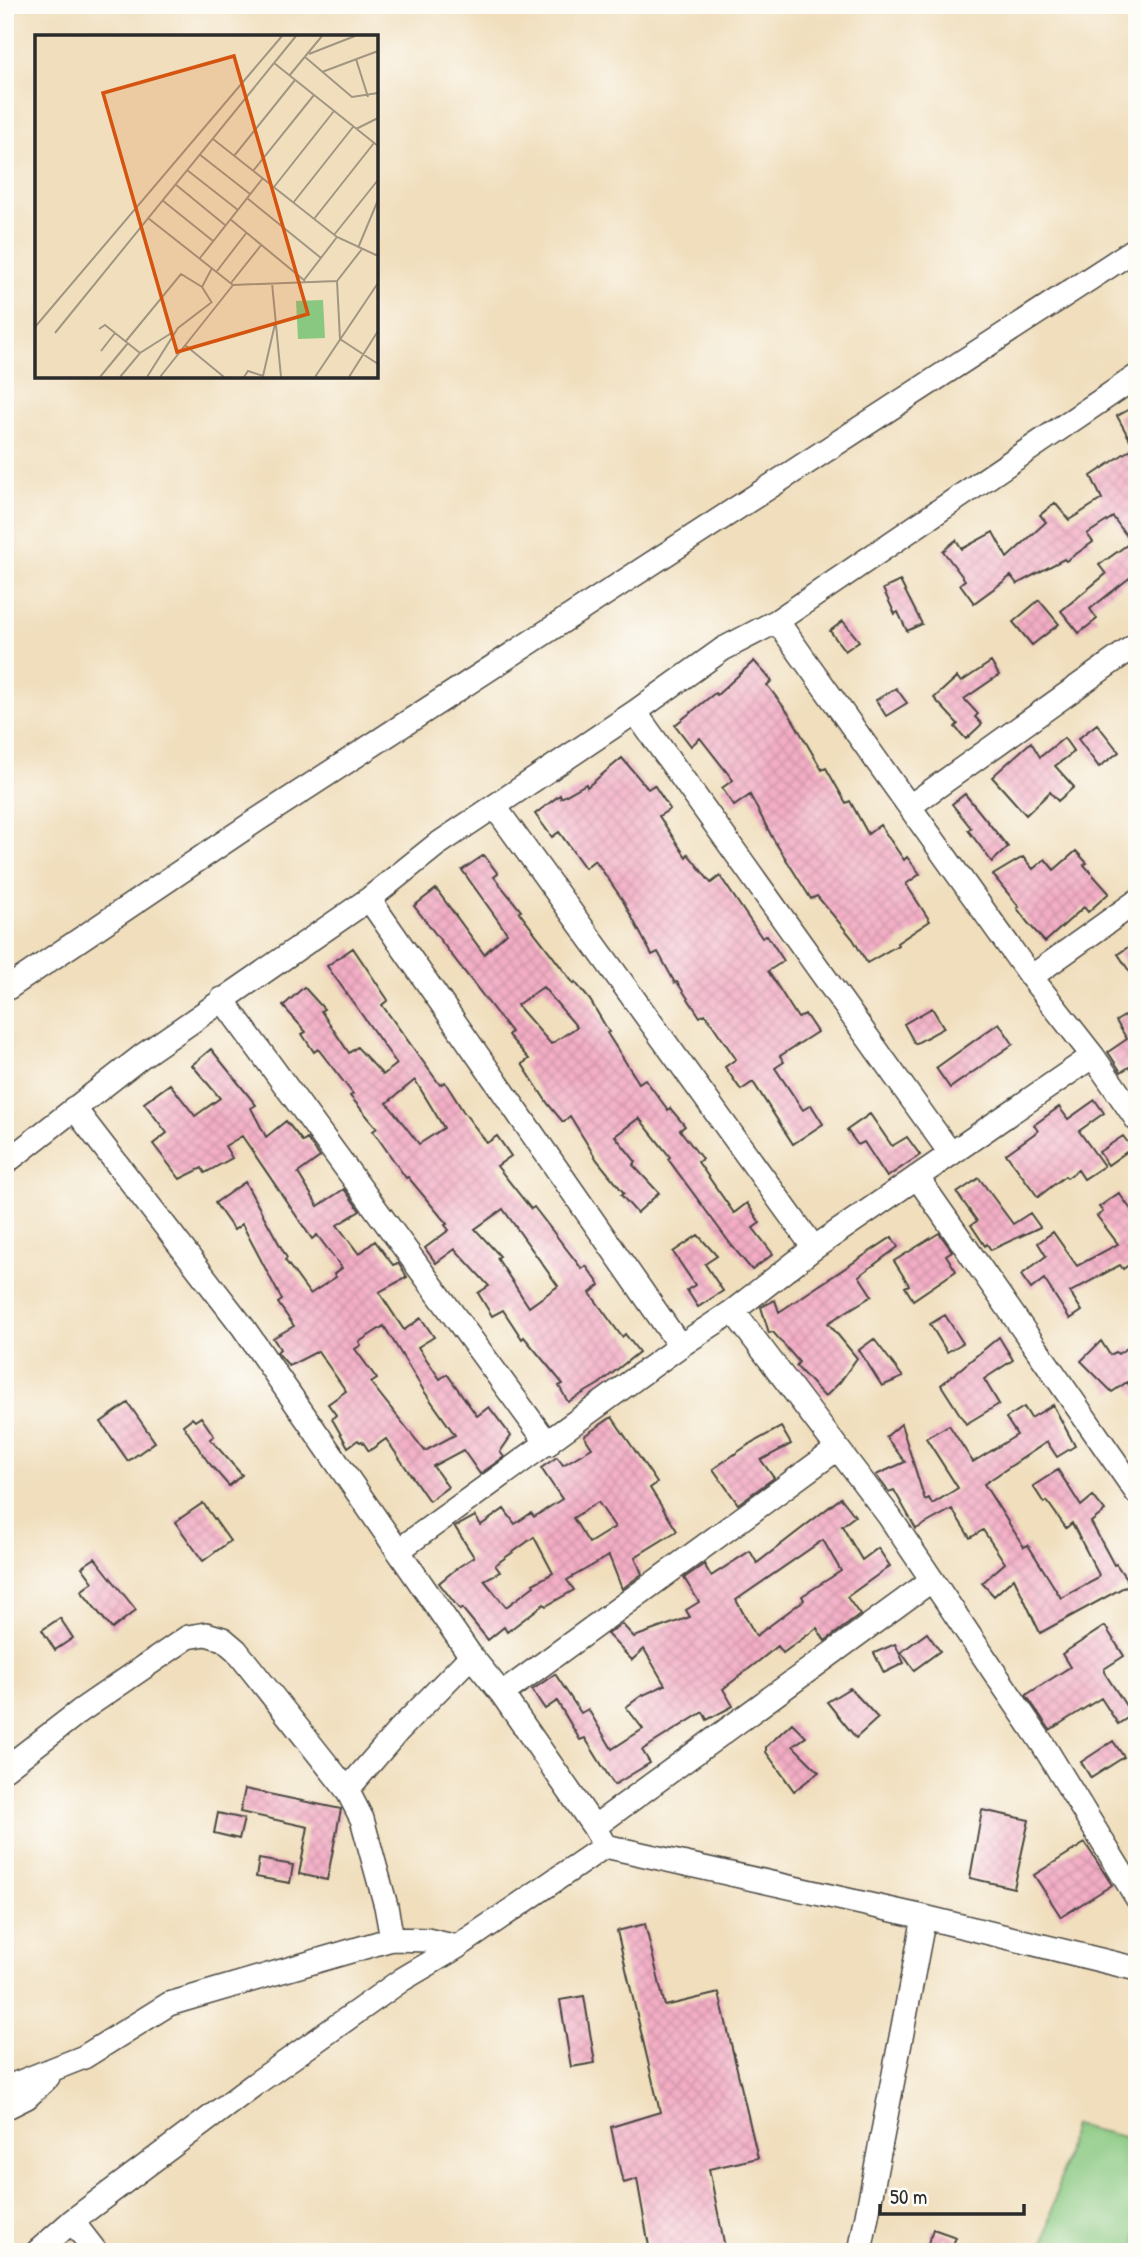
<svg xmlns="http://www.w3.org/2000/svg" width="1142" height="2257" font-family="'Patrick Hand',sans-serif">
<defs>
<pattern id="building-cross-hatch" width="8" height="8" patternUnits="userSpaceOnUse" patternTransform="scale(1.75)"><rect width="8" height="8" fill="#f3adc5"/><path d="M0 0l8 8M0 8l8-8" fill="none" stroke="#d095a9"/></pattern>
</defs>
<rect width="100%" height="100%" fill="#fdfcf7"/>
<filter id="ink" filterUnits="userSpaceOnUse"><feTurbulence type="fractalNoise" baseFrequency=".0143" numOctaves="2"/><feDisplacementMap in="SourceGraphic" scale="14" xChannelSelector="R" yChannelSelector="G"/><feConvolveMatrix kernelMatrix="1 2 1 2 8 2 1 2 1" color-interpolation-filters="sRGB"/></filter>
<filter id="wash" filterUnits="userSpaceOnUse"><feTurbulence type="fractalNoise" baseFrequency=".00686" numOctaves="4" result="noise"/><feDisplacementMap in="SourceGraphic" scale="28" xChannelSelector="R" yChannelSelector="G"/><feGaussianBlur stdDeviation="1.57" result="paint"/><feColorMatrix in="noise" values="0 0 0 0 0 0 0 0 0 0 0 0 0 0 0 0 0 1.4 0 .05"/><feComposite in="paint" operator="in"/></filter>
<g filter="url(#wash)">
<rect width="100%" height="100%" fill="#f0debc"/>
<path fill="#88c880" stroke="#5a7a56" stroke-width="2" d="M 1073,2125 L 1137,2140 L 1137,2252 L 1042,2252 Z"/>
<g id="blocks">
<path fill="url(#building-cross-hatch)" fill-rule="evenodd" d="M 1137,405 L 1137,572 L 1090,609 L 1097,619 L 1079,633 L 1061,611 L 1106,574 L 1099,565 L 1131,542 L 1113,517 L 1087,534 L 1093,542 L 1066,561 L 1064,559 L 1017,584 L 1011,576 L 974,603 L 960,584 L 965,580 L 943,551 L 956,540 L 962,549 L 993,532 L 1007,558 L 1046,522 L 1040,515 L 1055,503 L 1069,520 L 1102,499 L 1091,476 L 1134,447 L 1117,416 Z
M 900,581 L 922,624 L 907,631 L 898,612 L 895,614 L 883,589 Z
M 1039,600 L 1059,624 L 1032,645 L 1013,622 Z
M 843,621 L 859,641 L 845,651 L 830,631 Z
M 754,661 L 772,681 L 767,685 L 790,715 L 822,770 L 826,768 L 846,803 L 850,801 L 868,834 L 880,825 L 904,860 L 907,857 L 920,874 L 906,884 L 930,921 L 897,943 L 898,945 L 867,963 L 853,939 L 817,896 L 811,899 L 772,837 L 750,795 L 734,806 L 722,788 L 733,780 L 700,738 L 691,746 L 675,725 L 715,693 L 717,695 Z
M 991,662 L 999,675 L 964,699 L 978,714 L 975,717 L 982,724 L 966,739 L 955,727 L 958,724 L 934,698 L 957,677 L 961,682 Z
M 896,688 L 907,703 L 886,716 L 876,700 Z
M 1097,724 L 1119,752 L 1099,767 L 1078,739 Z
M 1064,738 L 1074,752 L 1055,766 L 1074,787 L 1058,801 L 1050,792 L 1026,815 L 992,777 L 1031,742 L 1040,757 Z
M 622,758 L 648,789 L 654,785 L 670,809 L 659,816 L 686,857 L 688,854 L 711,883 L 720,876 L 762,938 L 767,935 L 784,961 L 768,971 L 798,1018 L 805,1014 L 817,1032 L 780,1056 L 784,1062 L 775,1068 L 803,1110 L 811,1105 L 823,1124 L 793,1144 L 753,1082 L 741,1090 L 725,1067 L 736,1059 L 705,1014 L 700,1017 L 677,982 L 675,983 L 658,952 L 652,955 L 622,899 L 595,860 L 585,868 L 559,832 L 552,837 L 535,814 L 560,795 L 561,798 L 586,784 L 587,787 Z
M 965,794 L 1008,847 L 992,862 L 968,830 L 971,828 L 952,804 Z
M 1076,851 L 1087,863 L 1084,865 L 1109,893 L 1088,912 L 1084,907 L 1045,942 L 1028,923 L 1017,908 L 1019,907 L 993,875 L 1023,857 L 1033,869 L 1045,859 L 1054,870 Z
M 484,855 L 498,874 L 494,877 L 521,911 L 519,912 L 574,984 L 575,982 L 590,1000 L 609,1032 L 607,1033 L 639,1083 L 645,1079 L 668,1110 L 670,1108 L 685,1126 L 680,1130 L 702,1159 L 698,1162 L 734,1213 L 747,1203 L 760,1223 L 753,1228 L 773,1254 L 752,1270 L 732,1246 L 668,1159 L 670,1157 L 639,1118 L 615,1136 L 636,1162 L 633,1165 L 659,1193 L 637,1213 L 621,1195 L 624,1193 L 597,1160 L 570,1116 L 563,1122 L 548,1104 L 522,1064 L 529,1059 L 508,1035 L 511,1032 L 414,906 L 436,889 L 484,954 L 507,933 L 462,870 ZM 543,987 L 577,1027 L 551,1044 L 517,1005 Z
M 1137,941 L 1137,983 L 1118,954 Z
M 353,948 L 388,1000 L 382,1005 L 440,1085 L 445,1082 L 463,1111 L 487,1143 L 497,1136 L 511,1156 L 497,1166 L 531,1209 L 534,1207 L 582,1269 L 586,1266 L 600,1285 L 590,1293 L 622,1337 L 625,1334 L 639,1352 L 599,1384 L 568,1402 L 559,1386 L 563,1384 L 524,1337 L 522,1339 L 503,1310 L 492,1316 L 478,1293 L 489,1286 L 455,1249 L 436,1263 L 425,1248 L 449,1230 L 445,1225 L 447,1224 L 408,1177 L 406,1178 L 373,1131 L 377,1128 L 350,1096 L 353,1094 L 318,1049 L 314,1052 L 302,1034 L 306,1032 L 283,1006 L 304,987 L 324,1009 L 321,1011 L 349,1053 L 357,1047 L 383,1075 L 397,1064 L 327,966 ZM 415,1080 L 444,1128 L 419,1144 L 387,1103 ZM 503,1209 L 558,1286 L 529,1307 L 497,1258 L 500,1256 L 475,1229 Z
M 932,1008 L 944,1028 L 915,1044 L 904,1024 Z
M 1131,1012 L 1137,1021 L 1137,1062 L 1121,1072 L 1108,1052 L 1127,1039 L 1116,1021 Z
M 999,1023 L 1013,1044 L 950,1088 L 936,1068 Z
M 211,1049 L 256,1105 L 251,1108 L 266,1137 L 286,1121 L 303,1142 L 307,1139 L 320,1157 L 298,1173 L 318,1206 L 344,1189 L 360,1211 L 337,1225 L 359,1254 L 375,1241 L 393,1265 L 398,1263 L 404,1272 L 407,1277 L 379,1292 L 404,1330 L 421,1318 L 434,1337 L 418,1347 L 440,1379 L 447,1374 L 477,1416 L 489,1407 L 511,1436 L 500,1452 L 504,1457 L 480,1474 L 463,1450 L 433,1466 L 448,1487 L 429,1501 L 386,1439 L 369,1451 L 362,1441 L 360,1442 L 358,1440 L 348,1447 L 332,1419 L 336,1415 L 328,1404 L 346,1391 L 318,1351 L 289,1366 L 277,1352 L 280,1349 L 273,1338 L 294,1326 L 278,1303 L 282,1300 L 242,1224 L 234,1230 L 215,1203 L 245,1182 L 287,1258 L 285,1260 L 310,1294 L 336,1277 L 334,1274 L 342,1268 L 317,1235 L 312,1239 L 242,1136 L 225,1146 L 232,1158 L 205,1173 L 202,1168 L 180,1179 L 153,1144 L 167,1133 L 144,1103 L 170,1084 L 195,1116 L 220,1098 L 192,1065 ZM 384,1326 L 424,1391 L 455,1435 L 425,1451 L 371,1383 L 377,1379 L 355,1349 L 361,1345 L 359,1342 Z
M 1095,1100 L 1104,1113 L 1079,1131 L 1104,1166 L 1084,1179 L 1078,1170 L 1067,1178 L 1065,1176 L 1038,1197 L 1006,1154 L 1038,1131 L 1034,1125 L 1059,1107 L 1068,1119 Z
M 870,1114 L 892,1146 L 907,1137 L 920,1155 L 887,1177 L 864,1142 L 858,1145 L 847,1130 Z
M 1123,1136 L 1132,1148 L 1108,1165 L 1099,1152 Z
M 979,1178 L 1013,1224 L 1030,1213 L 1040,1227 L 991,1250 L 987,1244 L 985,1246 L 971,1225 L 977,1221 L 957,1193 Z
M 1119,1193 L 1137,1218 L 1137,1259 L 1123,1269 L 1120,1265 L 1070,1292 L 1082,1311 L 1070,1319 L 1044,1279 L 1031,1289 L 1021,1275 L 1046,1256 L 1038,1243 L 1053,1232 L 1077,1266 L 1118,1244 L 1097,1216 L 1103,1212 L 1099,1207 Z
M 939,1233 L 952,1251 L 946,1255 L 956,1271 L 913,1300 L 905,1287 L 909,1285 L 894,1261 Z
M 698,1235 L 717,1256 L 705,1264 L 723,1291 L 698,1307 L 687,1290 L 695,1285 L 673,1252 Z
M 892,1237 L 898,1247 L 859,1276 L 872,1296 L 828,1323 L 857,1358 L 840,1382 L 825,1397 L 796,1366 L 799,1362 L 773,1332 L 769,1333 L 761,1307 L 775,1300 L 779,1312 Z
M 945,1315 L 963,1343 L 947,1352 L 930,1324 Z
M 999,1337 L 1013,1360 L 984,1379 L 999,1404 L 966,1424 L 941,1385 Z
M 874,1339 L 903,1377 L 882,1386 L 859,1350 Z
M 1101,1341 L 1110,1355 L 1116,1352 L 1118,1354 L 1130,1346 L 1137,1355 L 1137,1397 L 1127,1382 L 1112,1392 L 1081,1361 Z
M 128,1403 L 155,1442 L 128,1461 L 101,1422 Z
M 1053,1405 L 1075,1446 L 1057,1457 L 1047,1442 L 984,1484 L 1024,1547 L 1028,1545 L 1061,1598 L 1097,1579 L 1099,1575 L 1072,1523 L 1066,1528 L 1047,1501 L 1044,1503 L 1033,1486 L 1058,1470 L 1081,1506 L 1093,1496 L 1105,1511 L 1091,1522 L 1114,1565 L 1116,1564 L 1130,1584 L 1040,1633 L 1014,1578 L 994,1596 L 982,1583 L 1005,1563 L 983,1530 L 970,1538 L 952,1509 L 916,1529 L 894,1490 L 889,1492 L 876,1475 L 905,1462 L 886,1437 L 901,1424 L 925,1500 L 929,1498 L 932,1504 L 958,1488 L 926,1438 L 949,1425 L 973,1462 L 1017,1435 L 1006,1418 L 1024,1407 L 1031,1418 Z
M 201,1417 L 214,1436 L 210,1439 L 242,1475 L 229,1486 L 208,1462 L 183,1425 L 192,1418 L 195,1421 Z
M 612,1417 L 657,1483 L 650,1488 L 677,1531 L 635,1557 L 642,1574 L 622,1589 L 609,1556 L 567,1580 L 574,1590 L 546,1606 L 544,1604 L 507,1632 L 504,1627 L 488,1640 L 462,1608 L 460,1610 L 439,1583 L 457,1568 L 474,1557 L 455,1527 L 475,1516 L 481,1525 L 504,1509 L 515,1524 L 531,1513 L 534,1517 L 562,1499 L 541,1468 L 557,1457 L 563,1465 L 592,1448 L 584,1436 ZM 598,1502 L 615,1527 L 589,1543 L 573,1518 ZM 534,1537 L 553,1573 L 533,1584 L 534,1586 L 506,1607 L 484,1580 L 500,1572 L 495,1565 Z
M 781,1427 L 791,1444 L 761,1460 L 774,1478 L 738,1504 L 713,1469 L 748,1445 Z
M 841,1498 L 855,1516 L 842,1526 L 862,1560 L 878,1548 L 890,1566 L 847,1597 L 860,1615 L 825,1641 L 817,1628 L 783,1653 L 778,1646 L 723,1689 L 733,1706 L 707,1720 L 703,1712 L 642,1750 L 650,1763 L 614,1785 L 585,1738 L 580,1740 L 557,1701 L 545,1709 L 532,1690 L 555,1674 L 581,1713 L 588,1709 L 612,1749 L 643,1729 L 626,1707 L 641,1696 L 665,1685 L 644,1649 L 632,1660 L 607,1634 L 622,1624 L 634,1637 L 690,1617 L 686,1610 L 699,1602 L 684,1578 L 704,1564 L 711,1576 L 750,1551 L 757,1563 ZM 823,1540 L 841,1571 L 802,1596 L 804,1600 L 756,1636 L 736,1600 Z
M 203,1503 L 230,1541 L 203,1561 L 175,1522 Z
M 95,1558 L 136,1610 L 112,1629 L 81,1591 L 93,1582 L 82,1567 Z
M 60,1618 L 73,1638 L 55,1650 L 42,1630 Z
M 1105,1626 L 1124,1656 L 1104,1669 L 1104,1672 L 1132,1715 L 1118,1724 L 1101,1698 L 1050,1730 L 1026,1695 L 1070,1667 L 1062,1654 Z
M 927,1633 L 940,1651 L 914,1670 L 901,1652 Z
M 895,1644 L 904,1663 L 884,1673 L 874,1653 Z
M 850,1688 L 878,1718 L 856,1738 L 827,1702 Z
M 792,1723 L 806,1737 L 793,1746 L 819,1772 L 794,1791 L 766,1752 L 766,1747 Z
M 1113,1741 L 1124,1757 L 1091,1778 L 1081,1762 Z
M 245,1789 L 341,1809 L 327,1880 L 299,1874 L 308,1827 L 240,1812 Z
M 982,1810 L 1029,1820 L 1014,1888 L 970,1878 Z
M 218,1813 L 244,1819 L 239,1839 L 214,1833 Z
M 1085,1843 L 1112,1885 L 1061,1917 L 1034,1875 Z
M 259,1859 L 293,1865 L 290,1883 L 256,1877 Z
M 645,1924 L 665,2006 L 719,1993 L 758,2158 L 709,2169 L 726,2252 L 650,2252 L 637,2179 L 624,2183 L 621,2175 L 611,2127 L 660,2112 L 617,1931 Z
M 584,1996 L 595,2063 L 571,2067 L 560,2000 Z
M 933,2229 L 956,2237 L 950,2252 L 925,2252 Z"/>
</g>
</g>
<g filter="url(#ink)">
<use href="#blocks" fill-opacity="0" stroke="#494641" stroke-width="2"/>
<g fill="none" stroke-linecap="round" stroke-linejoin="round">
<defs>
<path id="minor" d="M 777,621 L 1031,977 L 1093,1056 L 1137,1120
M 635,712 L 951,1154
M 910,806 L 1137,644
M 495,807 L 814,1248
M 369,899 L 680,1346
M 1031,977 L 1137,901
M 5,990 L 257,820 L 1137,248
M 222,999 L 548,1444
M 74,1108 L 243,1327 L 471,1656 L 502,1694 L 594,1827 L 605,1846
M 5,1163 L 142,1056 L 369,899 L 435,846 L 635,712 L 723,649 L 777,621 L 1137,376
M 917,1177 L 1137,1493
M 733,1311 L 889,1516 L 1042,1743 L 1137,1898
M 399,1550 L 680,1346 L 733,1311 L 814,1248 L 1093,1056
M 502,1694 L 837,1449
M 5,1769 L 80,1711 L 188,1637 L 206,1634 L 223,1639 L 236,1650 L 347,1790 L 362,1819 L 386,1906 L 392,1939
M 347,1790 L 398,1731 L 471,1656
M 594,1827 L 932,1580
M 5,2088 L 84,2057 L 169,2004 L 392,1939 L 427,1940 L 457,1947
M 5,2108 L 27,2097 L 48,2077
M 72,2221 L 96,2252
M 37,2252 L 72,2221 L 255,2084 L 403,1979 L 457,1947 L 605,1846 L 924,1917 L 1137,1969
M 860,2252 L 924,1917"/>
</defs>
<use href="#minor" stroke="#494641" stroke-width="26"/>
<use href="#minor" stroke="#fff" stroke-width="23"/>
</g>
</g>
<g transform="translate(35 35)">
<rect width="343" height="343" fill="#f0debc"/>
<path d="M 288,265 L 290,303 L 263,304 L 261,266 Z" fill="#88c880"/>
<path fill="none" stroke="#a19682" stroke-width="2" d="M 274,19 L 320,1M 270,22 L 317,62 L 343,58M 321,24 L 333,62M 239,28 L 343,111M 287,37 L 343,16M 254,41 L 287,1M 321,94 L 343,83M 178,104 L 302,202 L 343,221M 164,119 L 215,159M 199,121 L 260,45M 152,135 L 203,175M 218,136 L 279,60M 140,149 L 190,190M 239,152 L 299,76M 212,163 L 286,223M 127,165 L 178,206M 258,168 L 318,92M 113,183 L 198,250 L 302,246 L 327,214M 195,184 L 270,246M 279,184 L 339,108M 299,200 L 343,145M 323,213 L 343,165M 165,223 L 228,143M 182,236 L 212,197M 269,245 L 302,202M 302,246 L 305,304 L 343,329M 196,248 L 227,209M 237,248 L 246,342M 167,252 L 177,233M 0,292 L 247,1M 64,294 L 70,290 L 105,318M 20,298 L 261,1M 91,306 L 146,239 L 167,252 L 177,268M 150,310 L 189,342M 66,316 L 80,298M 65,342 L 93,308M 85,342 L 105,318 L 138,297M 112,342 L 143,293 L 177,267M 125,342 L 198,250M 209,342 L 213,336 L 228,341 L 240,289M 280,342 L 343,248M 314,342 L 343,296"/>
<path fill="#d5540f" fill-opacity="0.15" stroke="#d5540f" stroke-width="3.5" d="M 199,21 L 273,279 L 142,317 L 68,58 Z"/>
<rect width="343" height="343" fill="none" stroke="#2b2b2b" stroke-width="3.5"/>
</g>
<rect width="1142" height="2257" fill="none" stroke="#fdfcf7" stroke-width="28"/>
<path d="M880 2204v10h144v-10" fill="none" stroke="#2b2b2b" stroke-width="3.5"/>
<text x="890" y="2204" font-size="21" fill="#2b2b2b" stroke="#fdfcf7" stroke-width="5" paint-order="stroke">50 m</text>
</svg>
